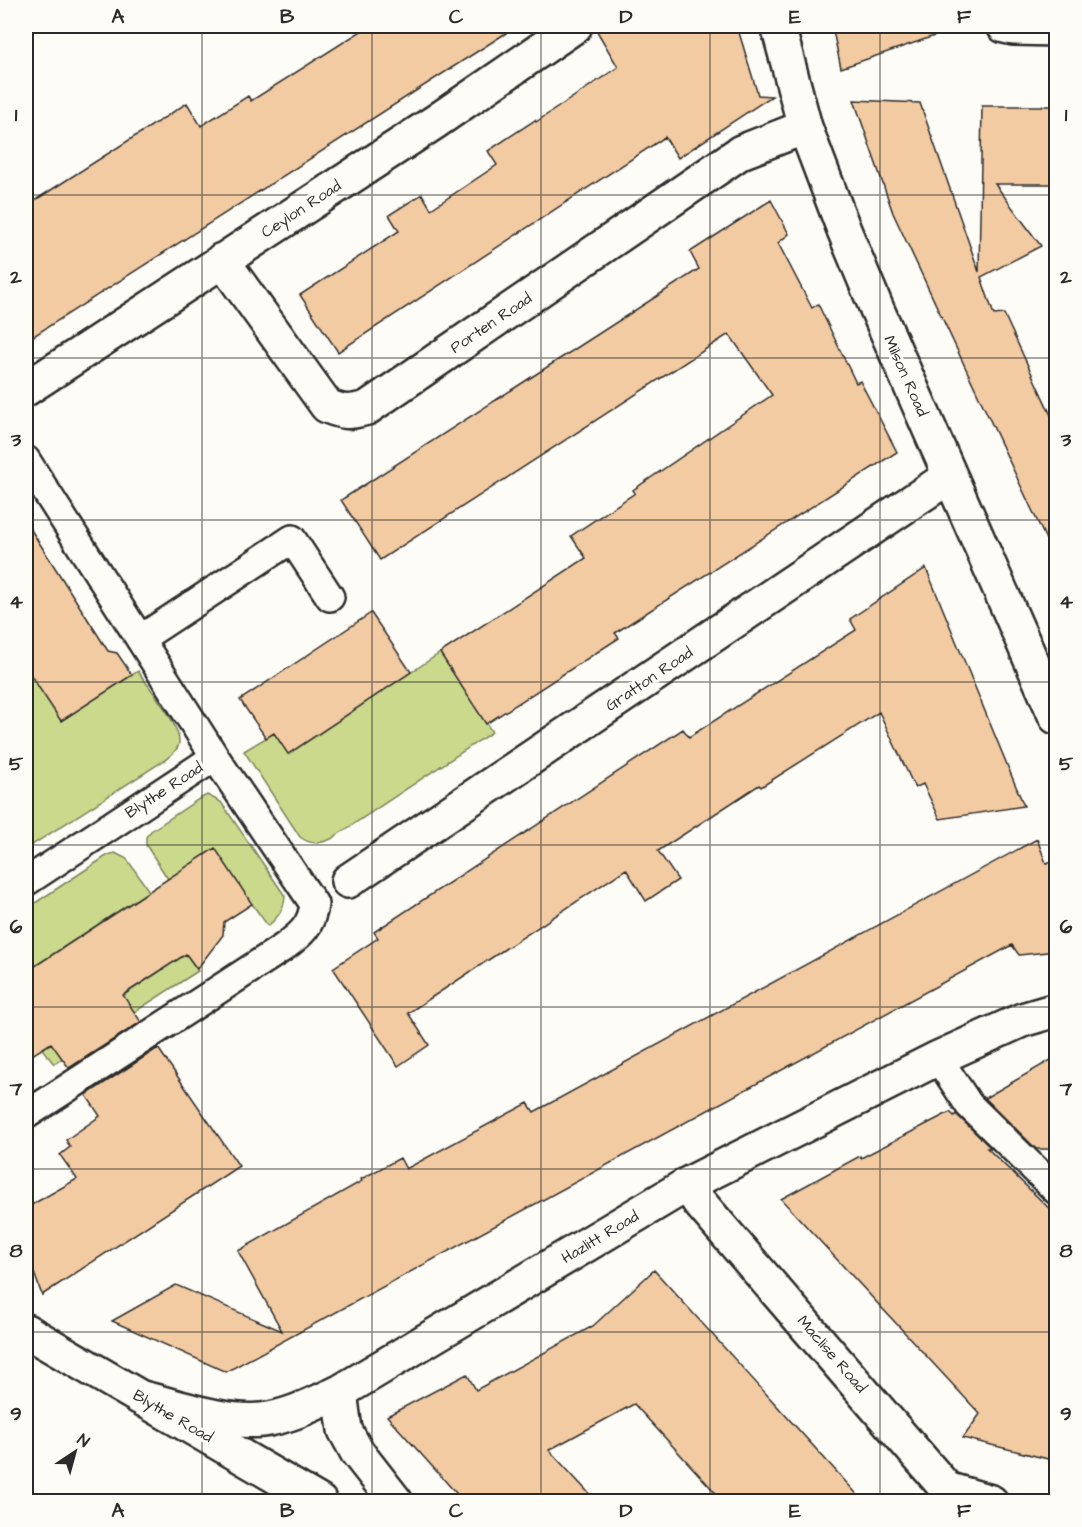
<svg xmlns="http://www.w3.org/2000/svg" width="1082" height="1527" font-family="'Architects Daughter',sans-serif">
<rect width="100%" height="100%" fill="#fdfcf7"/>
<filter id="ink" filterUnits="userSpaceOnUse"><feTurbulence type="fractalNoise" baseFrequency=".0167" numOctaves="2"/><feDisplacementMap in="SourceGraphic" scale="12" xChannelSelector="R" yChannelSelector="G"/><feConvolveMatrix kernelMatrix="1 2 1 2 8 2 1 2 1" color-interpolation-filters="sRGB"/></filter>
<g filter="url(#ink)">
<path fill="#cbd98c" stroke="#7b825c" stroke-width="1.5" d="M 440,653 L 492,732 L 331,839 C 319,844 311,845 300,837 L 244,751 L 274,733 L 289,754 Z
M 26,667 L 61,721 L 138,671 C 149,688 179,722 179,742 C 179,750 171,755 165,760 L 26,849 Z
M 207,795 L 221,802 L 285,896 C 284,910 278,917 268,926 L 252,904 L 168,879 L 146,845 L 146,837 L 151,831 L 199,799 Z
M 115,853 L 127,859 L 149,891 L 26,972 L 26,909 L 108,855 Z
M 186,954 L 198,971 L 54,1064 L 42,1049 Z"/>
<path fill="#f3cba2" stroke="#2b2b2b" stroke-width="1.5" d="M 369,26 L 517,26 L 26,341 L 26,206 L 187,103 L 201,126 L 248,96 L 251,101 Z
M 594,26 L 737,26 L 758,95 L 772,96 L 678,158 L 665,137 L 338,352 L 300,295 L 399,231 L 389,215 L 422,194 L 431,209 L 497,165 L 488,151 L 535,120 L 536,122 L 618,67 Z
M 832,26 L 945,26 L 946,32 L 841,68 Z
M 854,100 L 920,103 L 979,272 L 982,106 L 1056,106 L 1056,184 L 995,184 L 1041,246 L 981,277 L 994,315 L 1004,314 L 1056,426 L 1056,561 L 893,213 Z
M 771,200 L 789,234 L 778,243 L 812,308 L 818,304 L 856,383 L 860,381 L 897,452 L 615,633 L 619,638 L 486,724 L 440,653 L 586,558 L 571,536 L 635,493 L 633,490 L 772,395 L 729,334 L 380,560 L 341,500 L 699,269 L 690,252 Z
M 26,522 L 108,651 L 117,653 L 132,675 L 61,721 L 26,668 Z
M 926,568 L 1024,806 L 940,819 L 923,784 L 915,788 L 879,712 L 761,787 L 759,785 L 658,851 L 678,880 L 646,901 L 626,869 L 408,1013 L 429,1045 L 398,1066 L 333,968 L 378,938 L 374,932 L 683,729 L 689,737 L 856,630 L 850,619 Z
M 371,613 L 411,672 L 288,754 L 274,733 L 266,738 L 240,700 Z
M 1037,839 L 1046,863 L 1056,860 L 1056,951 L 1019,955 L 1012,945 L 226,1372 L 112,1321 L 176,1285 L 282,1331 L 238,1251 L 362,1181 L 361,1179 L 400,1158 L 406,1169 L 528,1103 L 534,1112 Z
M 215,848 L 252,904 L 224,922 L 223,935 L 197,969 L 186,954 L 123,995 L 141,1022 L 69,1068 L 51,1043 L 26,1059 L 26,972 Z
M 158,1048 L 239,1166 L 42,1295 L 33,1270 L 26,1261 L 26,1208 L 77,1179 L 60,1155 L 70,1147 L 66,1140 L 100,1116 L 86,1095 Z
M 1056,1057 L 1056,1149 L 1036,1149 L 985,1098 Z
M 950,1112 L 954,1116 L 956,1114 L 991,1148 L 987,1148 L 1056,1215 L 1056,1461 L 963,1438 L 980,1414 L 781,1199 L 860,1156 L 861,1158 Z
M 654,1270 L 864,1502 L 724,1502 L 634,1404 L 549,1450 L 597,1502 L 464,1502 L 387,1416 L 467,1374 L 476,1390 L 593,1326 Z"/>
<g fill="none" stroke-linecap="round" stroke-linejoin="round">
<defs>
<path id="lane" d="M 26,460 L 215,757
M 140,639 L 292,539 L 330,597
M 26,882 L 215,757 L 314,904 C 312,926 300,935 284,947 L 26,1115
M 938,1058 L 969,1105 L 1056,1190"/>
<path id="street" d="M 778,26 L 805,127 L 844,230 L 876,307 L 1056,717
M 1004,26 L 1013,28 L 1056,29
M 222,260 L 327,406 C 344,413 349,413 367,408 L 741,152 L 805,127
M 26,389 L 435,122 L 575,26
M 348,881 L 950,476
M 688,1184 L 699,1202 L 958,1502
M 26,1331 L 320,1502
M 340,1392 L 345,1430 L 357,1452 L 396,1502
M 139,1397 C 175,1406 226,1424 262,1420 C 289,1417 316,1403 340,1392 L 688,1184 L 938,1058 L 1022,1020 L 1056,1010
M 950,1490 L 991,1502"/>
</defs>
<use href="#lane" stroke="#2b2b2b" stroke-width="32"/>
<use href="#street" stroke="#2b2b2b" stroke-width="38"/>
<use href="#lane" stroke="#fdfcf7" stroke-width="27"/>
<use href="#street" stroke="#fdfcf7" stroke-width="33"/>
</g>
</g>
<path fill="none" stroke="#2b2b2b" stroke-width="1.5" stroke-opacity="0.55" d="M 202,26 L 202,1502M 372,26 L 372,1502M 541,26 L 541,1502M 710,26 L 710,1502M 880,26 L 880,1502M 26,195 L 1056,195M 26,358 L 1056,358M 26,520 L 1056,520M 26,682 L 1056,682M 26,845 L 1056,845M 26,1007 L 1056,1007M 26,1169 L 1056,1169M 26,1332 L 1056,1332"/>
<g text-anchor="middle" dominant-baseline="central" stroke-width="6" stroke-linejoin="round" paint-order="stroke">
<g font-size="16" fill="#2b2b2b" stroke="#fdfcf7">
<text transform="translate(301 209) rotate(-33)">Ceylon Road</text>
<text transform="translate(491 323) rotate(-34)">Porten Road</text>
<text transform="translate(906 376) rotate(66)">Milson Road</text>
<text transform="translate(649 679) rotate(-34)">Gratton Road</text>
<text transform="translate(164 790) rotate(-33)">Blythe Road</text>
<text transform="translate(600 1237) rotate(-31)">Hazlitt Road</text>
<text transform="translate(832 1354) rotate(49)">Maclise Road</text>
<text transform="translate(173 1416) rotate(30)">Blythe Road</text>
</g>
</g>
<rect width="1082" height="1527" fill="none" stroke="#fdfcf7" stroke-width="66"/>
<g transform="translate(75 1452) rotate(36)" stroke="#fdfcf7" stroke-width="4.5" paint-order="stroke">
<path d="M0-4.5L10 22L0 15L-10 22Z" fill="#2b2b2b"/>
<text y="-9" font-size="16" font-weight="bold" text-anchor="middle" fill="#2b2b2b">N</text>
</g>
<rect x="33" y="33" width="1016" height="1461" fill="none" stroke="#2b2b2b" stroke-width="2"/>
<g font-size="20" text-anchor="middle" font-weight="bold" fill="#2b2b2b">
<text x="118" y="23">A</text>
<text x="287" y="23">B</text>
<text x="456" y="23">C</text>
<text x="626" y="23">D</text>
<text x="795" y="23">E</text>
<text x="964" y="23">F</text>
<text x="16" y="121">1</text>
<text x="1066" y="121">1</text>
<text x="16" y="283">2</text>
<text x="1066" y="283">2</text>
<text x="16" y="446">3</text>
<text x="1066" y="446">3</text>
<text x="16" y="608">4</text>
<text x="1066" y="608">4</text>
<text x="16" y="770">5</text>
<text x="1066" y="770">5</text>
<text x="16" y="933">6</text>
<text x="1066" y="933">6</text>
<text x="16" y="1095">7</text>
<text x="1066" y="1095">7</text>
<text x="16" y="1257">8</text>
<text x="1066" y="1257">8</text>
<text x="16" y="1420">9</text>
<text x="1066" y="1420">9</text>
<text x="118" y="1517">A</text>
<text x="287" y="1517">B</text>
<text x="456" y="1517">C</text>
<text x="626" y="1517">D</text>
<text x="795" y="1517">E</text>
<text x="964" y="1517">F</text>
</g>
</svg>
